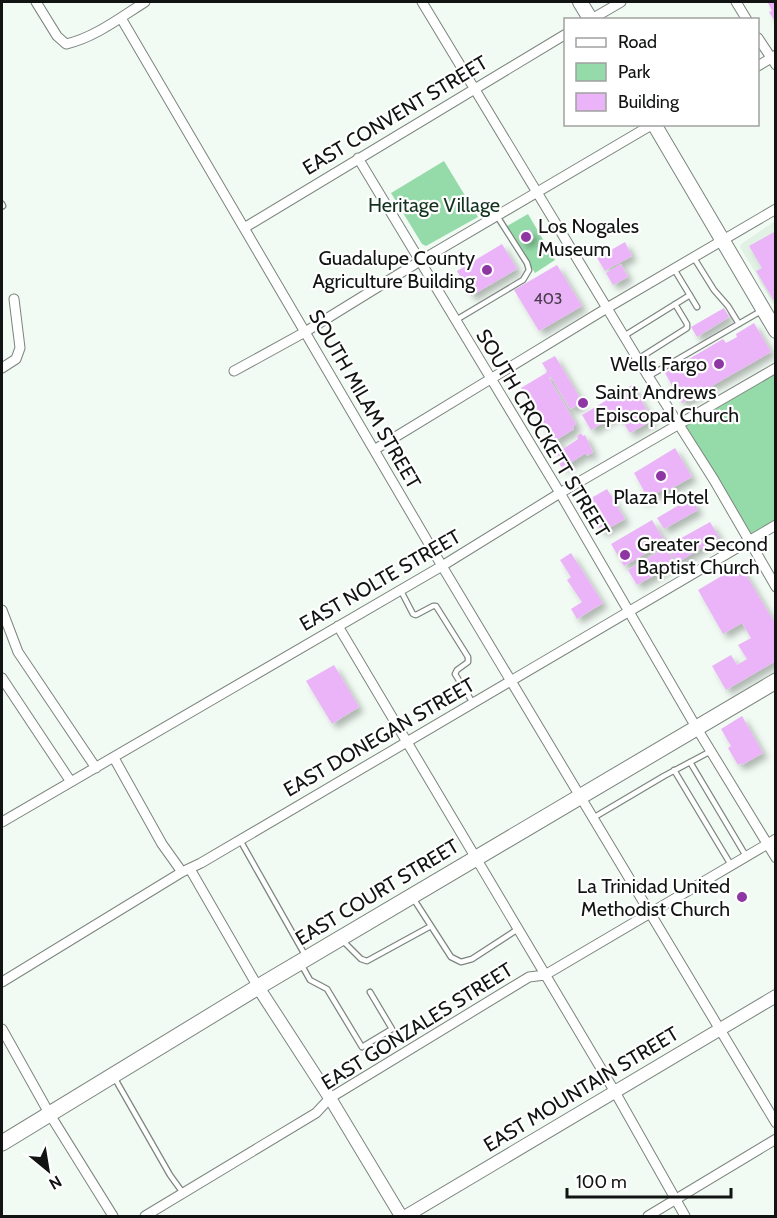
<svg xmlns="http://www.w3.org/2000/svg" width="777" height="1218" font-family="Cabin,sans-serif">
<defs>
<filter id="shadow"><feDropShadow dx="5" dy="5" stdDeviation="3" flood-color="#0004"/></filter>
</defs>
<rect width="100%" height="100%" fill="#f1fbf3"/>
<path fill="#e1f2e5" d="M 775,221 L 775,306 L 740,247 L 741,244 Z"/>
<path fill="#95dbaa" d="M 444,161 L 478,217 L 426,246 L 422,244 L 391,193 Z
M 528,214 L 555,260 L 535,273 L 507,226 Z
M 775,368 L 775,525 L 749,540 L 677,423 Z"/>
<path fill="#ebb4f8" filter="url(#shadow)" d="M 770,2 L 776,2 L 776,23 L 769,12 L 772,11 L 768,3 Z
M 530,229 L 534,238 L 523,244 L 518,236 Z
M 776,231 L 776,304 L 756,271 L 762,268 L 749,246 Z
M 625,242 L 632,256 L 605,271 L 597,258 Z
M 502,244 L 517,269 L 471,296 L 457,271 Z
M 621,264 L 628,277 L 613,285 L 606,273 Z
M 557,265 L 582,306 L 539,331 L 514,290 Z
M 724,308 L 729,317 L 697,337 L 691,327 Z
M 754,323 L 771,352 L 682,403 L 665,373 L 723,339 L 726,343 L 737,337 L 736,334 Z
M 555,356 L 583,403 L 570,409 L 551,377 L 549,378 L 576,424 L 573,427 L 574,429 L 553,442 L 521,388 L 546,373 L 547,371 L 542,363 Z
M 632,385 L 653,420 L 630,433 L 618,414 L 591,430 L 582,415 Z
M 581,433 L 583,436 L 585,435 L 593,452 L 587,456 L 586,453 L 562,468 L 559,463 L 562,461 L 552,445 L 558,441 L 563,449 L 578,439 L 577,436 Z
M 675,448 L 692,477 L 665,492 L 664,489 L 643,501 L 639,495 L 644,491 L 634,473 Z
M 607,489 L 616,504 L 615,507 L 617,506 L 625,519 L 602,532 L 585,504 L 586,501 Z
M 691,498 L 698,510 L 664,529 L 657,518 Z
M 652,520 L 665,542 L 624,566 L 611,544 Z
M 710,522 L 719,537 L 677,563 L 667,546 Z
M 664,545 L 673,560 L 666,565 L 667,568 L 637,585 L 628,570 L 658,552 L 656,549 Z
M 571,553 L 603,603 L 577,619 L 571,609 L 582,602 L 567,580 L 571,577 L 560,560 Z
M 740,565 L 776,625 L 776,661 L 726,690 L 712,666 L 731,655 L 737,665 L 747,659 L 738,645 L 751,638 L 742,623 L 723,634 L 698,590 Z
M 334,665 L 359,707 L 332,724 L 306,681 Z
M 742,716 L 763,753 L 742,765 L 741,763 L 738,765 L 728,748 L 731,746 L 721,729 Z"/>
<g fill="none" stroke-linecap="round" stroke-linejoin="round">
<defs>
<path id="service" d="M 2,204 L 3,206
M 694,258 L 714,290 L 728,306 L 739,324
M 674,269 L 697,307
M 456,320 L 523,280 L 529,270 L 527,263 L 497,216
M 624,336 L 690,295
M 638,359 L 687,328 L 687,324 L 675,304
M 649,376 L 761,311
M 401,591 L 413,614 L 416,615 L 433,606 L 436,606 L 468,657 L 468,662 L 457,670 L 455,674 L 473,703
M 690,762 L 746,856
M 674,770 L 731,865
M 593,818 L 664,776 L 711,751
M 240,840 L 305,955
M 413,898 L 451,957 L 461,962 L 472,959 L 518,929
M 343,941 L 361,959 L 367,961 L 431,926
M 301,964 L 310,980 L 327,989 L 362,1047 L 392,1029 L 370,992
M 114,1077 L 170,1175 L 183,1193"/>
<path id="minor" d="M 36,2 L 57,36 L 66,44 C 94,38 121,17 145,2
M 422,2 L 648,376 L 714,480 L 776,587
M 736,2 L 747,20
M 121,18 L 442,566 L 776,1123
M 590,20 L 621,2
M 758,38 L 776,65
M 758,66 L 776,55
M 358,158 L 560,493 L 696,727 L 776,858
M 244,228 L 566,34
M 2,368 L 16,359 L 20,348 L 14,299
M 234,371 L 305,332 L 420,261 L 653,124
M 374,450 L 607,308 L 776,209
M 2,610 L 18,652 L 96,768
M 338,626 L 615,1092 L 685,1216
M 2,678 L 71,782
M 114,758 L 162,844 L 182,872
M 2,822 L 442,566 L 560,493 L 776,368
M 190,869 L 258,987
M 2,982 L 182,872 L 201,863 L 776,525
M 2,1029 L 49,1113 L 113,1216
M 145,1216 L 316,1113 L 330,1098 L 529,977 L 545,975 L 776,839
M 648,1216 L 776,1139"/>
<path id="tertiary" d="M 258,987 L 330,1098 L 401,1216
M 406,1216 L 776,996"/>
<path id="secondary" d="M 580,2 L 591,20
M 654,124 L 776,331"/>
<path id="primary" d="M 2,1143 L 258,987 L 776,681"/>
</defs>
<use href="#service" stroke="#7c857e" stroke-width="7"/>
<use href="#minor" stroke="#7c857e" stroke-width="11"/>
<use href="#tertiary" stroke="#7c857e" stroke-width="14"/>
<use href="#secondary" stroke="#7c857e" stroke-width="16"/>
<use href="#primary" stroke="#7c857e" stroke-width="17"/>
<use href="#service" stroke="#fff" stroke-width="4.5"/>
<use href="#minor" stroke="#fff" stroke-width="9"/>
<use href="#tertiary" stroke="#fff" stroke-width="12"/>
<use href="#secondary" stroke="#fff" stroke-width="14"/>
<use href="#primary" stroke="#fff" stroke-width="15"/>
</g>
<g fill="#8e36a2" stroke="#fff" stroke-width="2">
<circle cx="526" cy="237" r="6"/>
<circle cx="487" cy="270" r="6"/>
<circle cx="719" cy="364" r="6"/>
<circle cx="583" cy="403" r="6"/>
<circle cx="661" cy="476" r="6"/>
<circle cx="625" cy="555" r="6"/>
<circle cx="742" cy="897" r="6"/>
</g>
<g text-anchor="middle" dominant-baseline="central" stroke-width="4.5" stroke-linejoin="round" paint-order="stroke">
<g font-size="16" fill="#483c4c">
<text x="548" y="298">403</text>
</g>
<g font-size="20" fill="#111412" stroke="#fff">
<text transform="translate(395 115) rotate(-31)">EAST CONVENT STREET</text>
<text transform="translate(365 399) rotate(60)">SOUTH MILAM STREET</text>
<text transform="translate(543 433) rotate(59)">SOUTH CROCKETT STREET</text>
<text transform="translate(380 580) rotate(-30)">EAST NOLTE STREET</text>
<text transform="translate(379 737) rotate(-30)">EAST DONEGAN STREET</text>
<text transform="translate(377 892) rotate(-31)">EAST COURT STREET</text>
<text transform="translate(417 1026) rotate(-32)">EAST GONZALES STREET</text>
<text transform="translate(581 1089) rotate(-31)">EAST MOUNTAIN STREET</text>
</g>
<g font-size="20" fill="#12341e" stroke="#fff">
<text x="434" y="205">Heritage Village</text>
</g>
<g font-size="20" fill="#111412" stroke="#fff" text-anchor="start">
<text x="538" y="226">Los Nogales<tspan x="538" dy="23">Museum</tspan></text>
<text x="475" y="258" text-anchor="end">Guadalupe County<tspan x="475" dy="23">Agriculture Building</tspan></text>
<text x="707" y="364" text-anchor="end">Wells Fargo</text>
<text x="595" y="392">Saint Andrews<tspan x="595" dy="23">Episcopal Church</tspan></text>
<text x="661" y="497" text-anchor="middle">Plaza Hotel</text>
<text x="637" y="544">Greater Second<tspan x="637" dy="23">Baptist Church</tspan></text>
<text x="730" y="886" text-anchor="end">La Trinidad United<tspan x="730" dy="23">Methodist Church</tspan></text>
</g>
</g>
<rect width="777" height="1218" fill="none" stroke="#111412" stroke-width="6"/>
<rect x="564" y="18" width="195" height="108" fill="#ffffff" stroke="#a0a1a0" stroke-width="1.5"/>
<rect x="576" y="38" width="30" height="9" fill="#ffffff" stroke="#a0a1a0" stroke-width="1.5"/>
<text x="618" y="48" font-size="18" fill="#111412">Road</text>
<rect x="576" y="63" width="30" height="18" fill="#95dbaa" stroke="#a0a1a0" stroke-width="1.5"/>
<text x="618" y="78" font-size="18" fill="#111412">Park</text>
<rect x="576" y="93" width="30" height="18" fill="#ebb4f8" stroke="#a0a1a0" stroke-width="1.5"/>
<text x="618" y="108" font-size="18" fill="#111412">Building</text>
<g transform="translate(48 1170) rotate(150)" stroke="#ffffff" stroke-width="4.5" paint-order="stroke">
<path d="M0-4.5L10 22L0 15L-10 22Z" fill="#111412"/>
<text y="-9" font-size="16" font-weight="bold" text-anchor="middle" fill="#111412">N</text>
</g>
<path d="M567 1188v9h164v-9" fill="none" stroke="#111412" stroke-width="3"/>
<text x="576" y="1188" font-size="18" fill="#111412" stroke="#ffffff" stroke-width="4.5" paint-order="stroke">100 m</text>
</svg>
